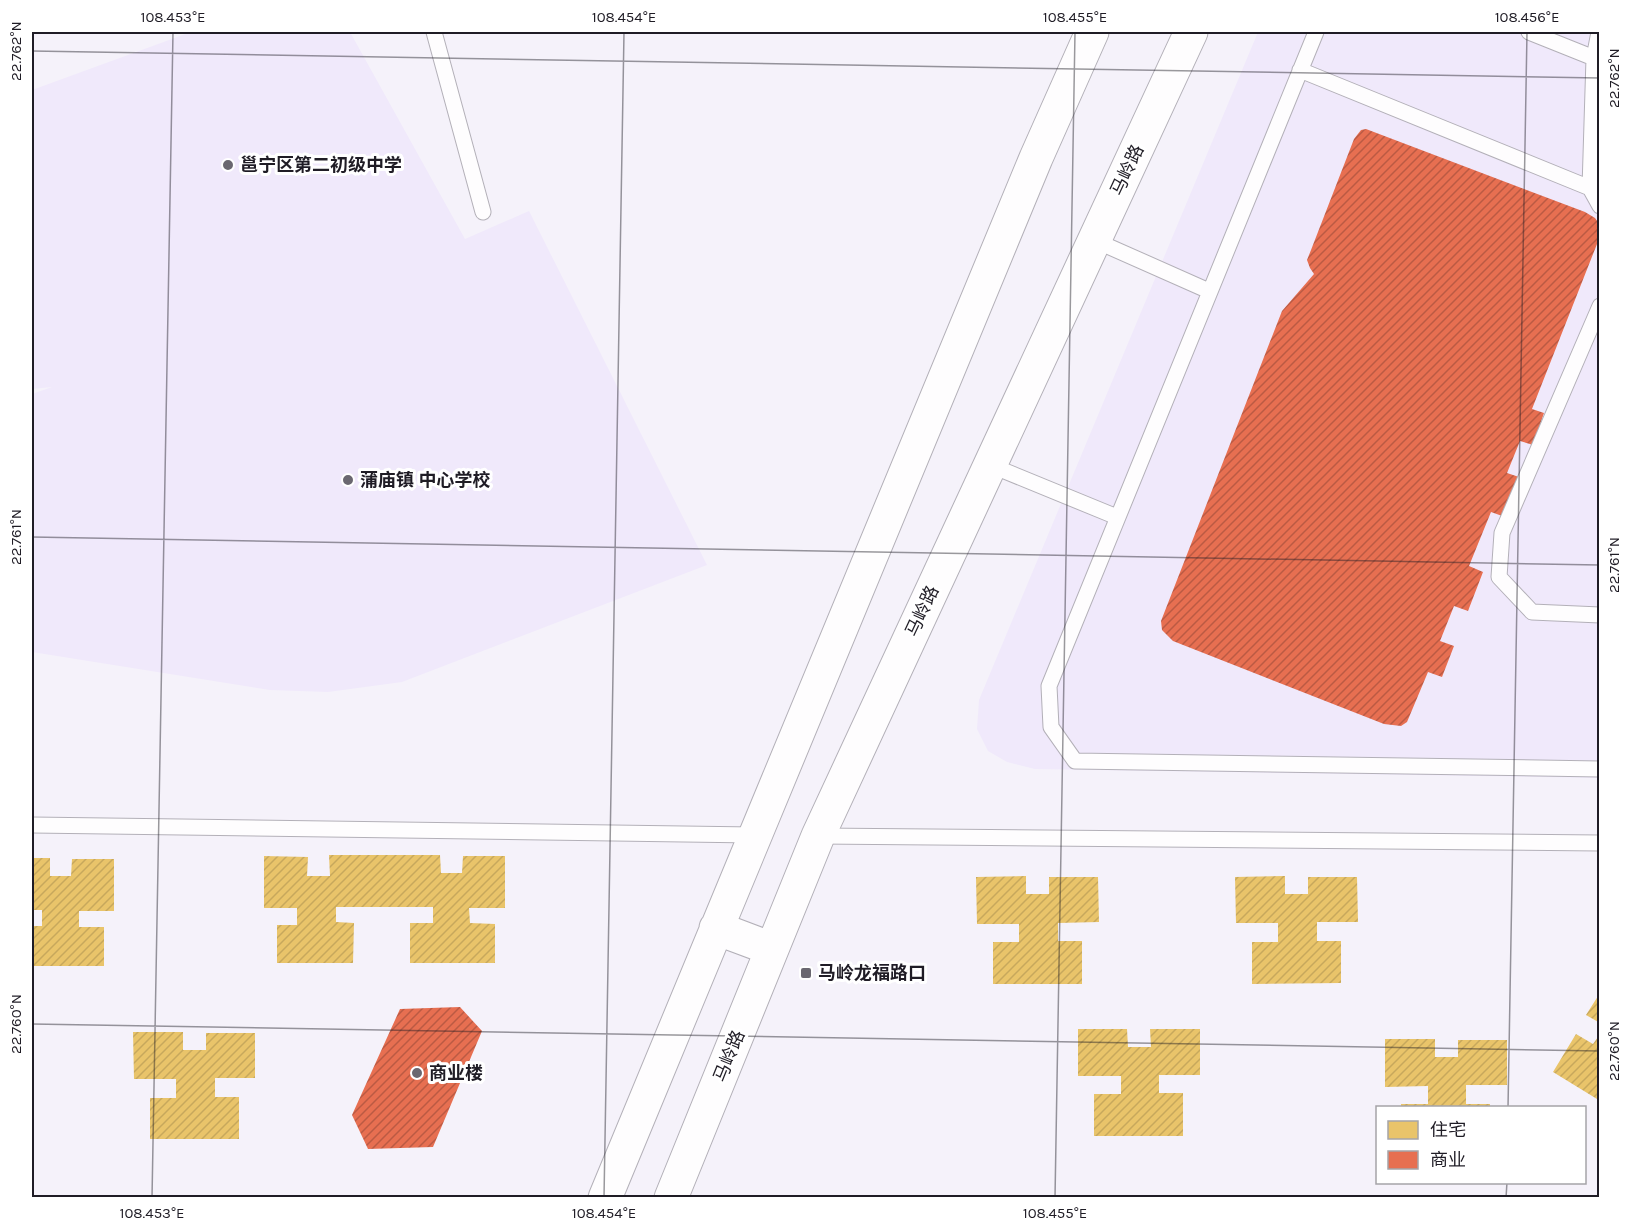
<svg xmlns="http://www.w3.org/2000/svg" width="1631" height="1229" font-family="Karla,'Noto Sans SC',sans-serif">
<defs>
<pattern id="homes-hatch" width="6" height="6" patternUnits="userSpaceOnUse" patternTransform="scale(1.5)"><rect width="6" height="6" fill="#e9c46a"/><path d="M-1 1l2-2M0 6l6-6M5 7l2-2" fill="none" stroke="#c7a85c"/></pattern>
<pattern id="shops-hatch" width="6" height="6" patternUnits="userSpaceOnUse" patternTransform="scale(1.5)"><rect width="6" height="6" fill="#e76f51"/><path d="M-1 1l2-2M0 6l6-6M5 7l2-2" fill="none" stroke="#bb5a43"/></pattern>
</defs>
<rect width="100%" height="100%" fill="#f5f2fa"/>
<path fill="#f0e9fb" d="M 191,32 L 350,32 L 465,239 L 529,211 L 707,565 L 402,682 L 328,692 L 270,690 L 32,652 L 32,394 L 52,387 L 32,389 L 32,90 Z
M 1258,32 L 1599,32 L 1599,778 L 1035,769 L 1007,762 L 988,751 L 977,729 L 979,700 Z"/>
<path fill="url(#homes-hatch)" d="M 329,855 L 440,855 L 441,873 L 462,873 L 463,856 L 505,856 L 505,908 L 469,908 L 470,923 L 495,924 L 495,963 L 410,963 L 410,923 L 433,923 L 433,907 L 336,907 L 336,922 L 354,923 L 353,963 L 277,963 L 277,925 L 297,925 L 297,908 L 264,908 L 264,856 L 308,857 L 307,876 L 330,876 Z
M 32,858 L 50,858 L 50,876 L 71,876 L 72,859 L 114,859 L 114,911 L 79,911 L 79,927 L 104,927 L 104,966 L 32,966 L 32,926 L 42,926 L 42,910 L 32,910 Z
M 1026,876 L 1026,894 L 1049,894 L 1049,877 L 1098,877 L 1099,922 L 1058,923 L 1058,941 L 1082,941 L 1082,984 L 993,984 L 993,942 L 1019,942 L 1019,924 L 977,924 L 976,877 Z
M 1285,876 L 1285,894 L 1308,894 L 1308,877 L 1357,877 L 1358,922 L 1317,922 L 1317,941 L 1341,941 L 1341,983 L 1252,984 L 1252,942 L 1278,942 L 1278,923 L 1236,923 L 1235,877 Z
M 1600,993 L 1600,1023 L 1586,1015 Z
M 1078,1029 L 1127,1029 L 1128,1047 L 1151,1047 L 1150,1029 L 1200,1029 L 1200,1075 L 1159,1075 L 1159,1093 L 1183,1093 L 1183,1136 L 1094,1136 L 1094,1094 L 1121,1094 L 1121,1076 L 1078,1076 Z
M 133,1032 L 183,1032 L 183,1050 L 206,1050 L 206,1033 L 255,1033 L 255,1078 L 215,1078 L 215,1097 L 239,1097 L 239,1139 L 150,1139 L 150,1098 L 176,1098 L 176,1079 L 134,1079 Z
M 1576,1034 L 1593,1044 L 1600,1034 L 1600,1094 L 1597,1099 L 1553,1072 Z
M 1385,1039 L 1435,1039 L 1435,1057 L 1458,1057 L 1458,1040 L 1507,1040 L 1507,1085 L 1466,1085 L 1466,1104 L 1490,1104 L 1490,1108 L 1401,1108 L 1401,1104 L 1428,1104 L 1428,1086 L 1385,1087 Z"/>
<path fill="url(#shops-hatch)" d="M 1366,129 L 1585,212 L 1595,218 L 1600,225 L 1600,236 L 1597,244 L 1532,409 L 1544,413 L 1533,445 L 1520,441 L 1507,473 L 1519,477 L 1505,517 L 1491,512 L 1469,566 L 1483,572 L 1468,611 L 1454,606 L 1440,641 L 1454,646 L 1442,677 L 1428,672 L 1407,722 L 1401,726 L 1384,724 L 1173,641 L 1162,630 L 1161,621 L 1282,311 L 1314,274 L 1310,268 L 1307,260 L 1311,250 L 1354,139 L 1361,130 Z
M 460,1007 L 482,1031 L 433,1147 L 368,1149 L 352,1115 L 400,1009 Z"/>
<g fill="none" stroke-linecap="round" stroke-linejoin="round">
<defs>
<path id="service" d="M 434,32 L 483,212
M 1316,32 L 1049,686 L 1051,727 L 1075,761 L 1600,769
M 1529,32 L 1594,58 L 1590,188 L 1600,206
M 1594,58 L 1599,32
M 1300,70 L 1590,188
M 1094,240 L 1209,291
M 1600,306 L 1502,533 L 1499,577 L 1532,612 L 1600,615
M 990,465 L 1117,517
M 32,825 L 754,835
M 818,836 L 1600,843"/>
<path id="tertiary" d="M 716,928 L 772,949
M 605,1198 L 1036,158 L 1092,32
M 671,1198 L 818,836 L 1191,32"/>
</defs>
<use href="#service" stroke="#b3b0b8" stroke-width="17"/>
<use href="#tertiary" stroke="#b3b0b8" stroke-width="35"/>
<use href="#service" stroke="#fefdfe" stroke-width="15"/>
<use href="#tertiary" stroke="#fefdfe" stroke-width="33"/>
</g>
<path fill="none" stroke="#1f1c25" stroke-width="1.5" stroke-opacity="0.45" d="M 32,51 L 1600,78M 32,537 L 1600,565M 32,1024 L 1600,1051M 1508,1108 L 1527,32M 152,1198 L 173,32M 604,1198 L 624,32M 1055,1198 L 1075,32M 1506,1198 L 1507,1182"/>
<g fill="#6a6770" stroke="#fff" stroke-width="2">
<circle cx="228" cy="165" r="6"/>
<circle cx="348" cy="480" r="6"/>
<rect x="800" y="967" width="12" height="12" rx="3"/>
<circle cx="417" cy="1073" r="6"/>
</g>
<g text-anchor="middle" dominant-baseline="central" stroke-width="6" stroke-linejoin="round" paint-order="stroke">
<g font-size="18" font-weight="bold" fill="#1f1c25" stroke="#fff" text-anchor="start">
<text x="240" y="165">邕宁区第二初级中学</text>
<text x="360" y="480">蒲庙镇 中心学校</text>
<text x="818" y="973">马岭龙福路口</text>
<text x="429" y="1073">商业楼</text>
</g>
<g font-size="18" fill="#1f1c25" stroke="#fff">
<text transform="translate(1127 170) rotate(-65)">马岭路</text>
<text transform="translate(922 611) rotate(-65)">马岭路</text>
<text transform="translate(729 1056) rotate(-68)">马岭路</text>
</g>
</g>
<rect width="1631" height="1229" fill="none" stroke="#ffffff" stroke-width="66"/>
<rect x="1376" y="1106" width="210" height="78" fill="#ffffff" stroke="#a5a4a8" stroke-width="1.5"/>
<rect x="1388" y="1121" width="30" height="18" fill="#e9c46a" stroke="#a5a4a8" stroke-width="1.5"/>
<text x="1430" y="1136" font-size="18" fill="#1f1c25">住宅</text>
<rect x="1388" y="1151" width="30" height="18" fill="#e76f51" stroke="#a5a4a8" stroke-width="1.5"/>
<text x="1430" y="1166" font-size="18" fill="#1f1c25">商业</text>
<rect x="33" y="33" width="1565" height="1163" fill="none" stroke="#1f1c25" stroke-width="2"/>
<g font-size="15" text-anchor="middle" fill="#1f1c25">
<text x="173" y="22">108.453°E</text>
<text x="624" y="22">108.454°E</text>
<text x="1075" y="22">108.455°E</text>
<text x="1527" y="22">108.456°E</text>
<text transform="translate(16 51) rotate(-90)" y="5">22.762°N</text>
<text transform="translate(1614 78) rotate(-90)" y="5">22.762°N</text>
<text transform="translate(16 537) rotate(-90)" y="5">22.761°N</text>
<text transform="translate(1614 565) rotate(-90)" y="5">22.761°N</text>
<text transform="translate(16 1024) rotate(-90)" y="5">22.760°N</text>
<text transform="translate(1614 1051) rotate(-90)" y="5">22.760°N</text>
<text x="152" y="1218">108.453°E</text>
<text x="604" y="1218">108.454°E</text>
<text x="1055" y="1218">108.455°E</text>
</g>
</svg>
